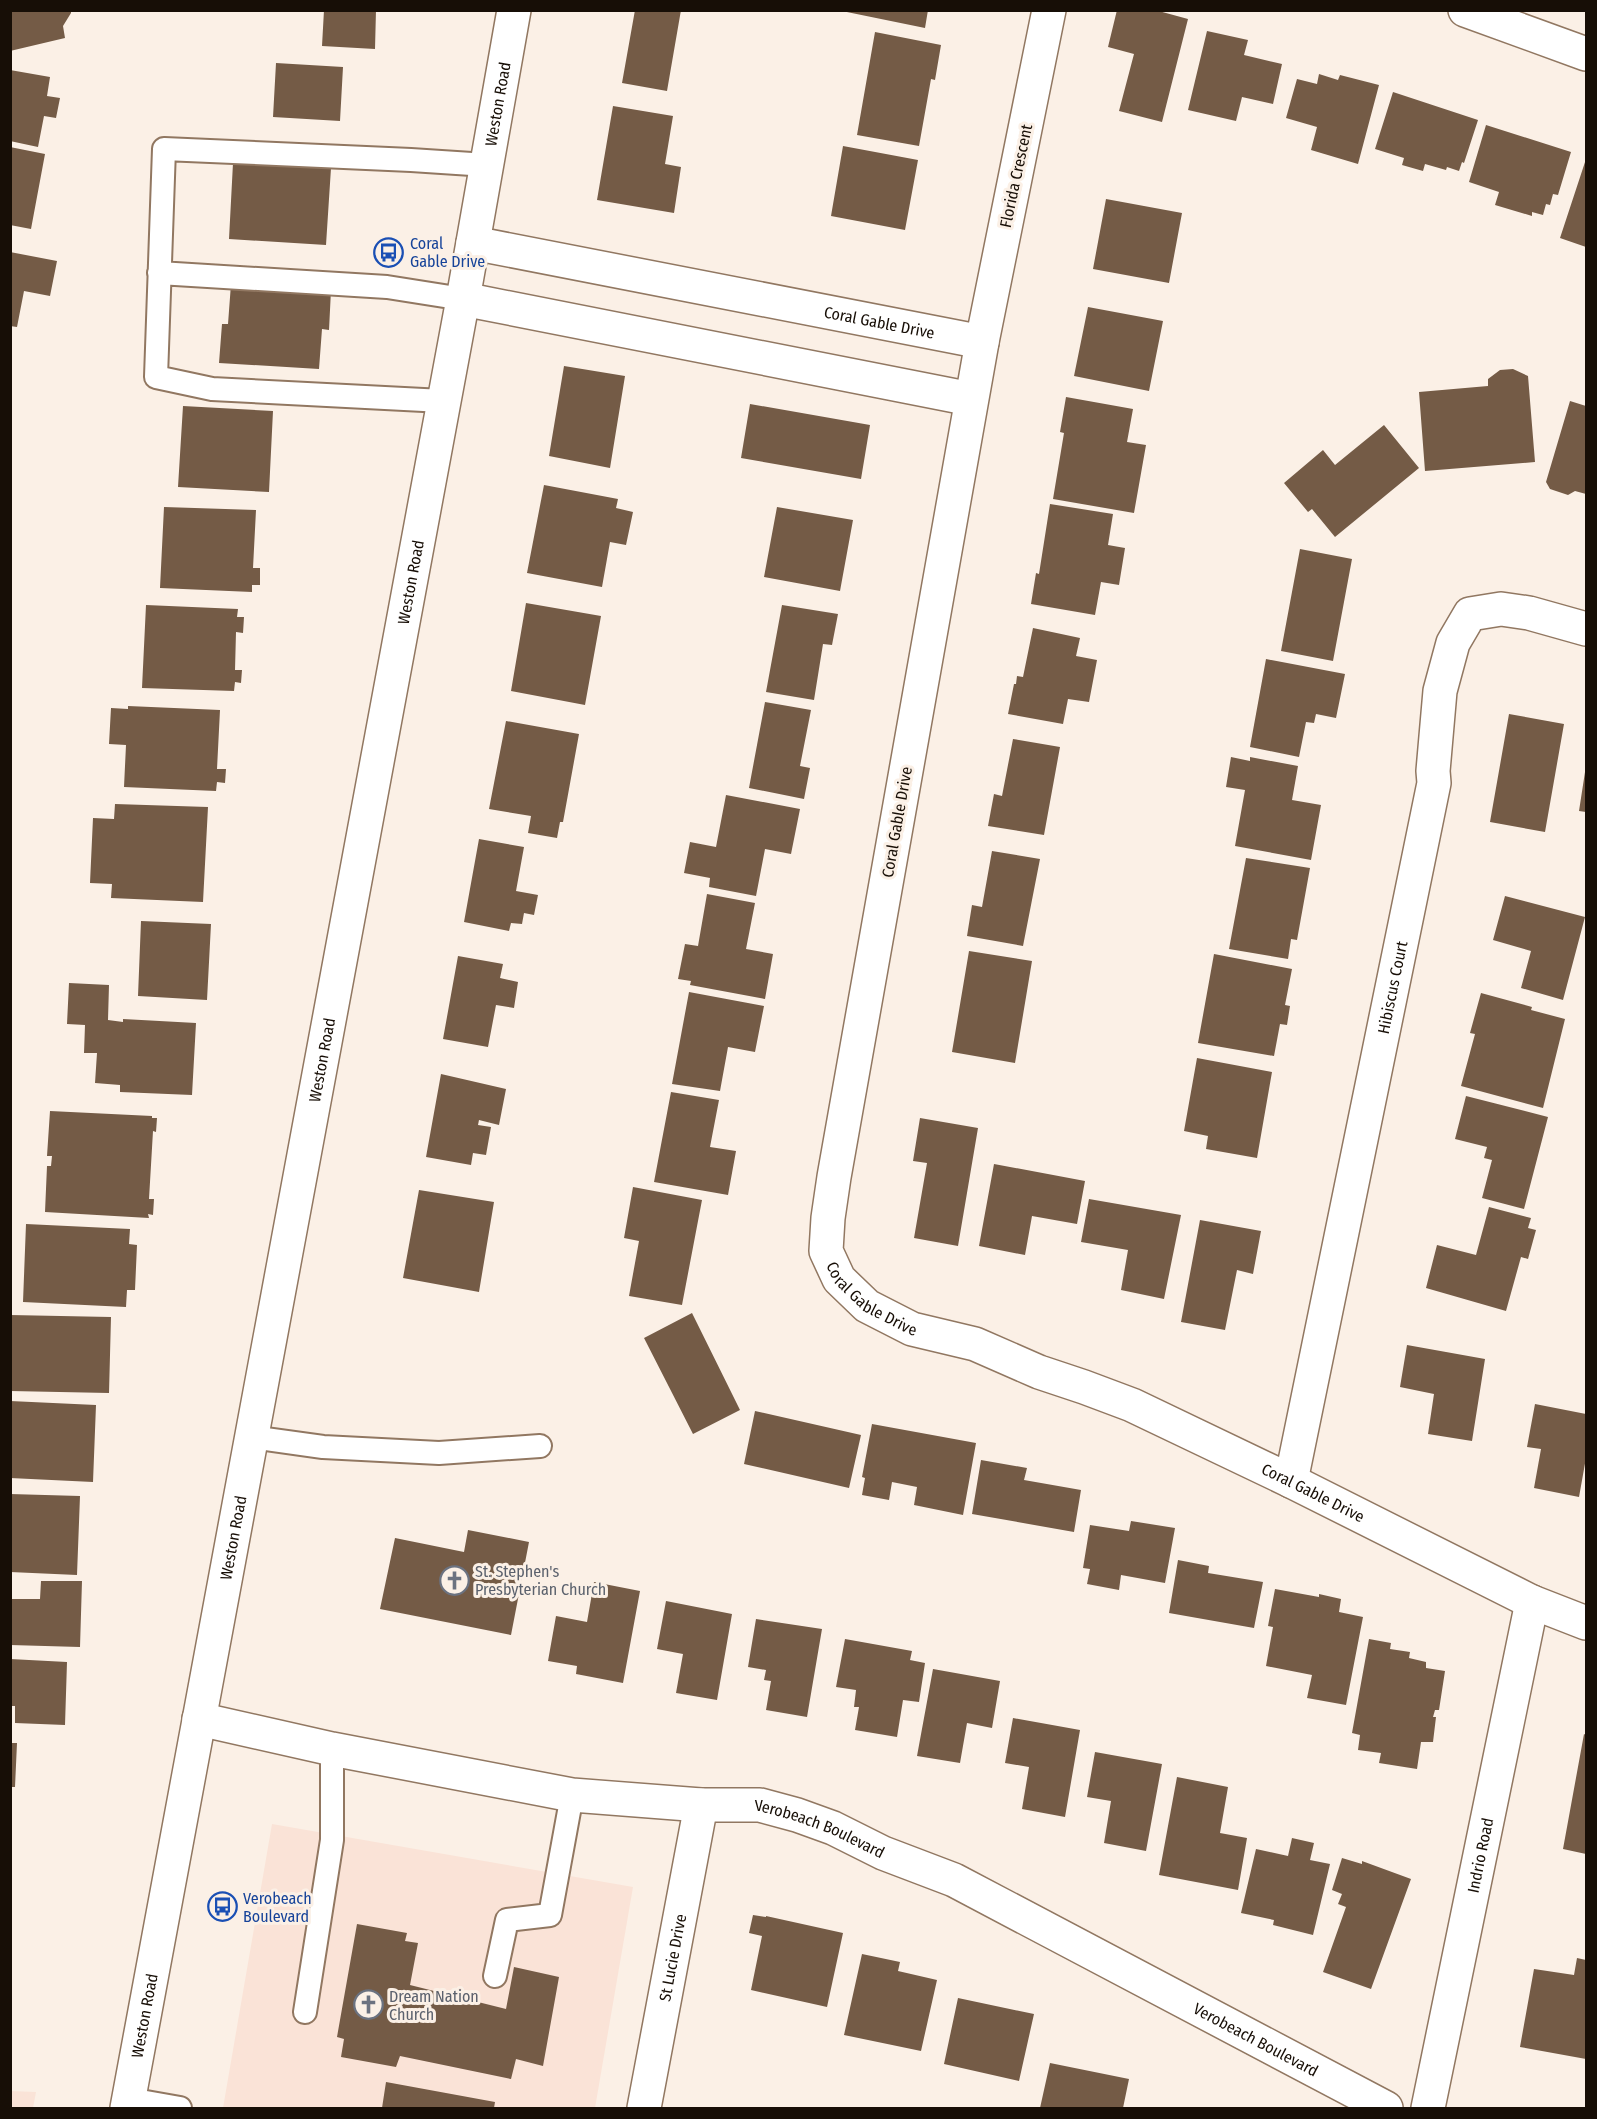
<svg xmlns="http://www.w3.org/2000/svg" width="1597" height="2119" font-family="'Fira Sans Condensed',sans-serif">
<rect width="100%" height="100%" fill="#fbf0e6"/>
<path fill="#fae3d7" d="M 272,1824 L 633,1887 L 595,2108 L 223,2108 Z
M 10,2091 L 36,2092 L 33,2108 L 11,2108 Z"/>
<path fill="#745b46" d="M 10,10 L 71,10 L 71,13 L 63,26 L 65,38 L 10,51 Z
M 324,10 L 376,10 L 375,49 L 322,46 Z
M 635,10 L 681,10 L 667,91 L 622,83 Z
M 837,10 L 928,10 L 925,28 Z
M 1117,10 L 1155,10 L 1188,19 L 1162,122 L 1119,111 L 1134,54 L 1108,47 Z
M 1207,31 L 1248,40 L 1244,55 L 1282,64 L 1273,104 L 1242,97 L 1236,121 L 1188,110 Z
M 875,32 L 941,45 L 935,80 L 931,79 L 919,146 L 857,135 Z
M 276,63 L 343,67 L 340,121 L 273,117 Z
M 10,70 L 50,77 L 47,96 L 60,98 L 56,118 L 44,116 L 38,147 L 10,141 Z
M 1319,74 L 1338,80 L 1340,75 L 1379,85 L 1358,164 L 1311,150 L 1317,127 L 1286,118 L 1297,79 L 1317,84 Z
M 1393,92 L 1478,120 L 1464,163 L 1462,162 L 1459,171 L 1447,167 L 1446,170 L 1425,164 L 1423,171 L 1402,165 L 1404,158 L 1375,149 Z
M 613,106 L 673,116 L 665,164 L 681,167 L 674,213 L 597,200 Z
M 1486,125 L 1571,152 L 1558,195 L 1553,194 L 1550,205 L 1546,204 L 1543,215 L 1532,212 L 1532,216 L 1495,205 L 1499,192 L 1469,182 Z
M 843,146 L 918,160 L 905,230 L 831,216 Z
M 10,147 L 45,154 L 31,229 L 10,225 Z
M 1586,159 L 1586,247 L 1560,238 Z
M 233,163 L 331,168 L 326,245 L 229,239 Z
M 1106,199 L 1182,213 L 1169,283 L 1093,269 Z
M 10,252 L 57,261 L 50,296 L 24,291 L 17,327 L 10,326 Z
M 231,284 L 331,290 L 329,330 L 322,329 L 319,369 L 219,363 L 222,324 L 228,324 Z
M 1088,307 L 1163,321 L 1149,391 L 1074,376 Z
M 564,366 L 625,376 L 610,468 L 549,456 Z
M 1513,369 L 1528,376 L 1535,462 L 1425,471 L 1419,392 L 1488,386 L 1488,379 L 1500,370 Z
M 1066,397 L 1133,409 L 1127,442 L 1146,445 L 1134,513 L 1053,499 L 1064,433 L 1060,432 Z
M 1570,401 L 1586,406 L 1586,494 L 1575,491 L 1568,495 L 1550,489 L 1546,482 Z
M 750,404 L 870,425 L 861,479 L 741,458 Z
M 183,406 L 273,411 L 269,492 L 178,487 Z
M 1384,425 L 1419,468 L 1335,537 L 1312,509 L 1308,512 L 1284,483 L 1323,450 L 1335,465 Z
M 544,485 L 618,499 L 616,508 L 633,512 L 626,545 L 610,542 L 602,587 L 527,573 Z
M 1050,504 L 1113,514 L 1108,545 L 1125,548 L 1119,585 L 1101,582 L 1095,615 L 1031,604 L 1036,573 L 1039,574 Z
M 164,507 L 256,510 L 253,568 L 260,568 L 260,585 L 252,585 L 252,592 L 160,588 Z
M 777,507 L 853,520 L 840,591 L 764,577 Z
M 1300,549 L 1352,559 L 1333,661 L 1281,651 Z
M 526,603 L 601,616 L 585,705 L 511,691 Z
M 146,605 L 238,609 L 237,617 L 244,617 L 243,633 L 236,632 L 235,670 L 242,670 L 241,683 L 235,682 L 234,691 L 142,688 Z
M 782,605 L 838,614 L 832,645 L 823,644 L 814,700 L 766,692 Z
M 1033,628 L 1080,638 L 1076,656 L 1097,660 L 1089,702 L 1068,699 L 1063,724 L 1008,714 L 1014,684 L 1016,684 L 1017,676 L 1023,677 Z
M 1266,659 L 1345,674 L 1336,718 L 1316,714 L 1314,723 L 1306,722 L 1299,757 L 1250,747 Z
M 765,702 L 811,710 L 800,766 L 810,768 L 804,799 L 749,788 Z
M 128,706 L 220,710 L 217,769 L 226,769 L 225,783 L 217,782 L 216,791 L 124,787 L 126,745 L 109,744 L 111,708 L 128,709 Z
M 1509,714 L 1564,724 L 1545,832 L 1490,822 Z
M 506,721 L 579,734 L 563,822 L 560,822 L 557,838 L 528,833 L 531,816 L 489,809 Z
M 1013,739 L 1060,747 L 1044,835 L 988,826 L 994,794 L 1002,796 Z
M 1231,757 L 1250,761 L 1250,757 L 1298,766 L 1292,800 L 1321,805 L 1311,860 L 1235,846 L 1245,790 L 1226,787 Z
M 1585,772 L 1586,772 L 1586,812 L 1579,811 Z
M 726,795 L 800,809 L 791,854 L 765,849 L 756,896 L 709,887 L 710,878 L 684,873 L 690,842 L 716,847 Z
M 115,804 L 208,807 L 203,902 L 111,898 L 112,884 L 90,883 L 93,818 L 114,819 Z
M 479,839 L 524,847 L 516,891 L 538,895 L 534,915 L 524,913 L 522,924 L 511,923 L 509,931 L 464,922 Z
M 992,851 L 1040,859 L 1023,946 L 967,936 L 972,905 L 982,907 Z
M 1246,858 L 1310,868 L 1297,940 L 1291,939 L 1288,959 L 1229,949 Z
M 707,894 L 755,903 L 746,949 L 773,954 L 765,999 L 690,985 L 691,981 L 678,979 L 685,944 L 698,946 Z
M 1505,896 L 1585,917 L 1563,1000 L 1521,988 L 1531,951 L 1493,940 Z
M 141,921 L 211,924 L 207,1000 L 138,996 Z
M 969,951 L 1032,961 L 1015,1063 L 952,1052 Z
M 1214,954 L 1292,969 L 1285,1005 L 1290,1006 L 1287,1025 L 1280,1024 L 1274,1056 L 1198,1043 Z
M 458,956 L 503,964 L 500,978 L 518,982 L 514,1008 L 496,1005 L 488,1047 L 443,1039 Z
M 69,983 L 109,985 L 108,1020 L 123,1022 L 123,1019 L 196,1023 L 192,1095 L 120,1092 L 120,1085 L 95,1083 L 97,1053 L 84,1053 L 85,1025 L 67,1024 Z
M 689,992 L 764,1006 L 755,1052 L 728,1047 L 720,1091 L 672,1084 Z
M 1481,993 L 1532,1007 L 1531,1010 L 1565,1019 L 1543,1108 L 1461,1086 L 1475,1034 L 1470,1033 Z
M 1197,1058 L 1272,1072 L 1257,1158 L 1206,1149 L 1208,1136 L 1184,1131 Z
M 441,1074 L 506,1089 L 499,1125 L 479,1120 L 478,1125 L 491,1127 L 486,1155 L 473,1153 L 471,1165 L 426,1157 Z
M 671,1092 L 719,1100 L 710,1147 L 736,1151 L 728,1195 L 654,1182 Z
M 1466,1096 L 1548,1117 L 1524,1209 L 1482,1198 L 1492,1160 L 1484,1158 L 1487,1147 L 1455,1139 Z
M 50,1111 L 152,1116 L 152,1118 L 157,1118 L 156,1132 L 153,1131 L 149,1199 L 154,1199 L 153,1215 L 148,1214 L 149,1218 L 45,1212 L 47,1166 L 51,1166 L 52,1156 L 47,1156 Z
M 920,1118 L 978,1128 L 958,1246 L 914,1238 L 927,1163 L 913,1161 Z
M 994,1164 L 1085,1181 L 1077,1224 L 1032,1216 L 1025,1255 L 979,1246 Z
M 633,1187 L 702,1200 L 682,1305 L 629,1296 L 639,1241 L 624,1238 Z
M 419,1190 L 494,1202 L 479,1292 L 403,1278 Z
M 1089,1199 L 1181,1215 L 1164,1299 L 1121,1290 L 1128,1250 L 1081,1242 Z
M 1489,1207 L 1531,1218 L 1528,1228 L 1536,1230 L 1528,1259 L 1521,1257 L 1506,1311 L 1426,1288 L 1437,1245 L 1476,1255 Z
M 1200,1220 L 1261,1231 L 1253,1274 L 1237,1270 L 1225,1330 L 1181,1322 Z
M 26,1224 L 130,1229 L 129,1244 L 137,1245 L 135,1290 L 127,1290 L 126,1307 L 23,1302 Z
M 692,1313 L 740,1410 L 693,1434 L 644,1338 Z
M 10,1315 L 111,1317 L 109,1393 L 10,1391 Z
M 1407,1345 L 1485,1359 L 1472,1441 L 1428,1434 L 1434,1394 L 1400,1387 Z
M 10,1401 L 96,1405 L 93,1482 L 10,1478 Z
M 1535,1404 L 1586,1414 L 1586,1458 L 1579,1497 L 1534,1488 L 1541,1449 L 1527,1447 Z
M 755,1411 L 861,1435 L 849,1488 L 744,1464 Z
M 872,1424 L 976,1443 L 963,1515 L 914,1505 L 917,1487 L 892,1482 L 889,1500 L 862,1495 L 865,1478 L 862,1477 Z
M 981,1460 L 1027,1468 L 1024,1480 L 1081,1490 L 1074,1532 L 972,1514 Z
M 10,1494 L 80,1496 L 77,1575 L 10,1572 Z
M 1131,1521 L 1175,1528 L 1165,1583 L 1121,1575 L 1119,1590 L 1087,1584 L 1090,1569 L 1083,1568 L 1090,1525 L 1129,1531 Z
M 468,1530 L 529,1542 L 511,1635 L 380,1609 L 395,1538 L 464,1552 Z
M 1178,1560 L 1209,1566 L 1208,1573 L 1263,1582 L 1254,1628 L 1169,1613 Z
M 41,1581 L 82,1581 L 80,1647 L 10,1645 L 10,1599 L 40,1599 Z
M 594,1582 L 640,1591 L 623,1683 L 576,1674 L 577,1666 L 548,1661 L 556,1616 L 587,1622 Z
M 1275,1589 L 1319,1597 L 1319,1594 L 1341,1599 L 1339,1612 L 1363,1617 L 1346,1705 L 1307,1698 L 1312,1675 L 1266,1666 L 1273,1627 L 1268,1626 Z
M 666,1601 L 732,1614 L 717,1700 L 676,1693 L 683,1654 L 657,1649 Z
M 756,1619 L 822,1629 L 807,1717 L 766,1710 L 771,1681 L 764,1680 L 766,1670 L 748,1667 Z
M 845,1639 L 912,1651 L 910,1660 L 925,1663 L 919,1702 L 903,1700 L 897,1737 L 855,1730 L 859,1707 L 854,1707 L 856,1690 L 836,1687 Z
M 1369,1639 L 1391,1643 L 1390,1649 L 1410,1652 L 1409,1658 L 1426,1662 L 1426,1668 L 1445,1671 L 1439,1710 L 1435,1710 L 1433,1717 L 1436,1717 L 1433,1742 L 1421,1742 L 1417,1769 L 1379,1763 L 1381,1753 L 1358,1750 L 1360,1735 L 1352,1733 Z
M 10,1659 L 67,1662 L 65,1725 L 15,1723 L 15,1706 L 10,1706 Z
M 933,1669 L 1000,1681 L 992,1728 L 967,1723 L 960,1763 L 917,1756 Z
M 1013,1718 L 1080,1730 L 1065,1817 L 1022,1809 L 1029,1767 L 1005,1763 Z
M 1584,1734 L 1586,1735 L 1586,1854 L 1563,1849 Z
M 10,1743 L 17,1743 L 15,1787 L 10,1787 Z
M 1095,1752 L 1162,1764 L 1146,1851 L 1104,1843 L 1111,1801 L 1087,1797 Z
M 1177,1777 L 1228,1787 L 1220,1833 L 1247,1838 L 1238,1890 L 1159,1875 Z
M 1292,1838 L 1314,1843 L 1310,1860 L 1330,1864 L 1313,1935 L 1273,1925 L 1274,1920 L 1241,1913 L 1256,1849 L 1288,1856 Z
M 1342,1858 L 1362,1864 L 1362,1861 L 1411,1879 L 1371,1989 L 1323,1972 L 1346,1907 L 1338,1904 L 1342,1894 L 1332,1890 Z
M 753,1915 L 766,1917 L 766,1916 L 843,1933 L 827,2007 L 751,1990 L 762,1936 L 749,1933 Z
M 357,1924 L 407,1933 L 405,1941 L 418,1943 L 410,1985 L 506,2009 L 514,1967 L 559,1977 L 543,2066 L 516,2059 L 511,2079 L 400,2056 L 396,2067 L 341,2057 L 344,2039 L 337,2037 Z
M 862,1954 L 900,1962 L 898,1971 L 937,1980 L 921,2051 L 844,2035 Z
M 1577,1958 L 1586,1960 L 1586,2059 L 1520,2047 L 1534,1969 L 1574,1975 Z
M 958,1998 L 1034,2014 L 1019,2081 L 944,2064 Z
M 1050,2063 L 1129,2079 L 1123,2108 L 1040,2108 Z
M 386,2082 L 495,2102 L 494,2108 L 382,2108 Z"/>
<g fill="none" stroke-linecap="round" stroke-linejoin="round">
<defs>
<path id="lane" d="M 159,273 L 387,287 L 463,299
M 443,401 L 212,389 L 156,377 L 164,149 L 411,160 L 487,165
M 251,1437 L 323,1447 L 439,1453 L 540,1446
M 495,1976 L 507,1920 L 550,1915 L 572,1795
M 305,2012 L 332,1840 L 332,1749
M 129,2099 L 180,2108"/>
<g id="street">
<path id="s1" d="M 1049,10 L 982,342 L 834,1177 L 828,1218 L 826,1251 L 839,1279 L 867,1306 L 912,1329 L 975,1344 L 1039,1372 L 1084,1387 L 1132,1405 L 1291,1481 L 1532,1602 L 1586,1623"/>
<path d="M 1465,10 L 1586,54"/>
<path id="s2" d="M 473,243 L 982,342"/>
<path d="M 463,299 L 971,399"/>
<path id="s3" d="M 1291,1481 L 1434,783 L 1433,771 L 1440,691 L 1453,643 L 1470,614 L 1501,609 L 1529,613 L 1586,629"/>
<path id="s4" d="M 199,1719 L 332,1749 L 572,1795 L 701,1805 L 760,1805 L 797,1815 L 833,1828 L 883,1853 L 954,1880 L 1386,2108"/>
<path id="s5" d="M 644,2108 L 701,1805"/>
<path id="s6" d="M 1428,2108 L 1532,1602"/>
</g>
<g id="secondary">
<path id="s7" d="M 127,2108 L 463,299 L 514,10"/>
</g>
</defs>
<use href="#lane" stroke="#917761" stroke-width="26"/>
<use href="#street" stroke="#917761" stroke-width="36"/>
<use href="#secondary" stroke="#917761" stroke-width="36"/>
<use href="#lane" stroke="#fff" stroke-width="22"/>
<use href="#street" stroke="#fff" stroke-width="33"/>
<use href="#secondary" stroke="#fff" stroke-width="33"/>
</g>
<defs>
<symbol id="bus-ring" viewBox="-11 -11 22 22"><circle r="9.5" fill="#fbf0e6" stroke="#1a4fb4" stroke-width="1.5"/><path d="M-5-6H5V4H4V6H2V4H-2V6H-4V4H-5ZM-3.5-4V0h7V-4ZM-3.5 1.2v1.5H-2V1.2ZM2 1.2v1.5H3.5V1.2Z" fill="#1a4fb4"/></symbol>
<symbol id="church-ring" viewBox="-11 -11 22 22"><circle r="9.5" fill="#fbf0e6" stroke="#6b7280" stroke-width="1.5"/><path d="M-1.2-6h2.4v3.5h3.3v2.4h-3.3V6h-2.4V-.1h-3.3v-2.4h3.3Z" fill="#6b7280"/></symbol>
</defs>
<g fill-rule="evenodd">
<use href="#bus-ring" x="372" y="236" width="33" height="33"/>
<use href="#church-ring" x="438" y="1564" width="33" height="33"/>
<use href="#bus-ring" x="206" y="1890" width="33" height="33"/>
<use href="#church-ring" x="352" y="1988" width="33" height="33"/>
</g>
<g text-anchor="middle" dominant-baseline="central" stroke-width="6" stroke-linejoin="round" paint-order="stroke">
<g font-size="16" fill="#170e06" stroke="#fbf0e6">
<text stroke="none"><textPath href="#s7" startOffset="2038">Weston Road</textPath></text>
<text transform="translate(1016 176) rotate(-78)">Florida Crescent</text>
<text stroke="none"><textPath href="#s2" startOffset="414">Coral Gable Drive</textPath></text>
<text stroke="none"><textPath href="#s7" startOffset="1552">Weston Road</textPath></text>
<text transform="translate(897 822) rotate(-80)">Coral Gable Drive</text>
<text stroke="none"><textPath href="#s3" startOffset="504">Hibiscus Court</textPath></text>
<text stroke="none"><textPath href="#s7" startOffset="1066">Weston Road</textPath></text>
<text stroke="none"><textPath href="#s1" startOffset="1330">Coral Gable Drive</textPath></text>
<text stroke="none"><textPath href="#s1" startOffset="1816">Coral Gable Drive</textPath></text>
<text stroke="none"><textPath href="#s7" startOffset="580">Weston Road</textPath></text>
<text stroke="none"><textPath href="#s4" startOffset="633">Verobeach Boulevard</textPath></text>
<text stroke="none"><textPath href="#s6" startOffset="258">Indrio Road</textPath></text>
<text stroke="none"><textPath href="#s5" startOffset="153">St Lucie Drive</textPath></text>
<text stroke="none"><textPath href="#s7" startOffset="94">Weston Road</textPath></text>
<text stroke="none"><textPath href="#s4" startOffset="1119">Verobeach Boulevard</textPath></text>
</g>
<g font-size="16" fill="#164399" stroke="#fbf0e6" text-anchor="start">
<text x="410" y="243">Coral<tspan x="410" dy="18">Gable Drive</tspan></text>
<text x="243" y="1898">Verobeach<tspan x="243" dy="18">Boulevard</tspan></text>
</g>
<g font-size="16" fill="#5b616d" stroke="#fbf0e6" text-anchor="start">
<text x="475" y="1571">St. Stephen's<tspan x="475" dy="18">Presbyterian Church</tspan></text>
<text x="389" y="1996">Dream Nation<tspan x="389" dy="18">Church</tspan></text>
</g>
</g>
<rect width="1597" height="2119" fill="none" stroke="#170e06" stroke-width="24"/>
</svg>
